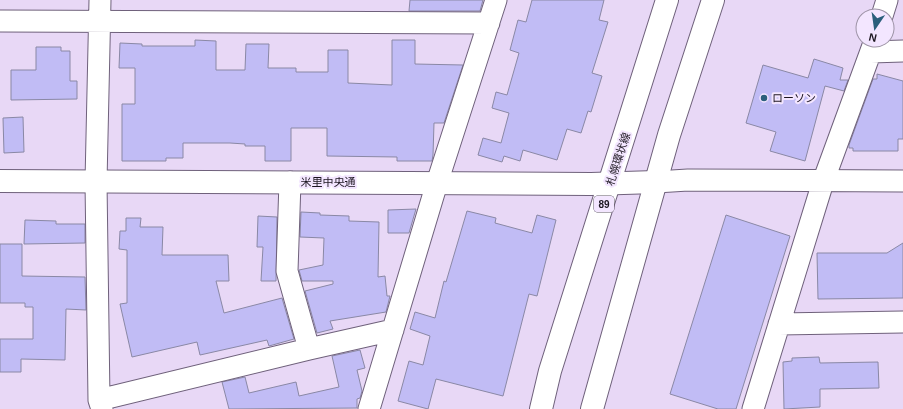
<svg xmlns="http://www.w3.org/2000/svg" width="903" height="409" font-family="Helvetica,'Noto Sans JP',sans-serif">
<rect width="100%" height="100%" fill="#e8d8f6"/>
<path fill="#c1bcf5" stroke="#8a88a5" d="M 410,0 L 483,0 L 480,11 L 409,11 Z
M 532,0 L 604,0 L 599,20 L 608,22 L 592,73 L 602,76 L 591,112 L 588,111 L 581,133 L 567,129 L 557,160 L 523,150 L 520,161 L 504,156 L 502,162 L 478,155 L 483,138 L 501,143 L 509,113 L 492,108 L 496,92 L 507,95 L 519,53 L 510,50 L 518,20 L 526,22 Z
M 195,40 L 216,41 L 216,70 L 245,70 L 246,44 L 269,44 L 268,68 L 296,68 L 296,72 L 328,72 L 328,50 L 348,50 L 348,83 L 392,85 L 392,40 L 415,40 L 415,64 L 463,65 L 444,123 L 434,123 L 433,155 L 432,161 L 397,161 L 397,157 L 327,156 L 327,128 L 291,128 L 291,161 L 265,161 L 265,146 L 245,146 L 245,144 L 230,143 L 183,143 L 183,158 L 166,158 L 166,161 L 122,161 L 122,104 L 135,104 L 135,68 L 119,68 L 120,43 L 142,44 L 142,46 L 195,46 Z
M 36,47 L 61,47 L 61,51 L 70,51 L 70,81 L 77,81 L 77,99 L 11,100 L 11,70 L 36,70 Z
M 814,59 L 843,68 L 840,80 L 848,80 L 844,91 L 825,86 L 805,161 L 770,151 L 776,132 L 746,123 L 763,65 L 808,78 Z
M 877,74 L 903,81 L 903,139 L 898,139 L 898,151 L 853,151 L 853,148 L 849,148 L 849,145 L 873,79 L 877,79 Z
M 23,117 L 24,152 L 4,153 L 3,118 Z
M 416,209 L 409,233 L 388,233 L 388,210 Z
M 467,211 L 496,218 L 495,223 L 532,233 L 537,215 L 556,220 L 537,296 L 529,294 L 503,396 L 436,379 L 428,409 L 398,401 L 409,361 L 423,365 L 430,336 L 410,329 L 415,312 L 435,318 L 444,281 L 446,282 Z
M 301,212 L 320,213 L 320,215 L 349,216 L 349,221 L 379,222 L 378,277 L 385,276 L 387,296 L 390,296 L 386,312 L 330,321 L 333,329 L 317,333 L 305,291 L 333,284 L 333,281 L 302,281 L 299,270 L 323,265 L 324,238 L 300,237 Z
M 726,215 L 790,236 L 736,409 L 718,409 L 670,394 Z
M 258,216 L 277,217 L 276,281 L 261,281 L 263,247 L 257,247 Z
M 126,218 L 141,218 L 140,227 L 163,227 L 162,255 L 228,255 L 229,281 L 216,281 L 224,313 L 282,298 L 294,339 L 269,346 L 267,340 L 200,355 L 197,342 L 132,357 L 120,304 L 127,303 L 127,250 L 119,249 L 120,231 L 126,231 Z
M 25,220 L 56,221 L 56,224 L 85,224 L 85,243 L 24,244 Z
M 903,243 L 903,298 L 818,299 L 817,253 L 887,253 Z
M 0,244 L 22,244 L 22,276 L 85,277 L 86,310 L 66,309 L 65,360 L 21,359 L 21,372 L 0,372 L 0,339 L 33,339 L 33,307 L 25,307 L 25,303 L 0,303 Z
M 360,350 L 365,368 L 357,370 L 362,391 L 360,398 L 357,399 L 357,408 L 229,409 L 222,382 L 245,377 L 249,393 L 296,382 L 299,396 L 339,387 L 332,356 Z
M 819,357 L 820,363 L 878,362 L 879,388 L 820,389 L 820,407 L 784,409 L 783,362 L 792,361 L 792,358 Z"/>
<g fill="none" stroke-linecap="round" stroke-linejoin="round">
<defs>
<path id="minor" d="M 100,0 L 96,182 L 99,400 L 102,409
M 882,16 L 887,0
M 0,21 L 489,23
M 871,52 L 903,51
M 290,182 L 287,271 L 309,349
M 656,182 L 688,180 L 903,181
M 779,324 L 903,322
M 99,400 L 309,349 L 393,330
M 369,409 L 437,183 L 496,0
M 753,409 L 823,182 L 875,40"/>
<path id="tertiary" d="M 0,181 L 591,184 L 656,182"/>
<path id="primary" d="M 541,409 L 550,371 L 667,0
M 592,409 L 669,135 L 713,0"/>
</defs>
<use href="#minor" stroke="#6f617b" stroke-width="23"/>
<use href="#tertiary" stroke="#6f617b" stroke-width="24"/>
<use href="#primary" stroke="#6f617b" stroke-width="24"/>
<use href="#minor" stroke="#fff" stroke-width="21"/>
<use href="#tertiary" stroke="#fff" stroke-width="22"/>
<use href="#primary" stroke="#fff" stroke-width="22"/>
</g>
<circle fill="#2b5f7c" stroke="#f3e6ff" stroke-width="1.5" cx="764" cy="98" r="4"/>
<g text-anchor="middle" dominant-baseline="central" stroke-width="4" stroke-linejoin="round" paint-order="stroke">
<rect fill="#f3e6ff" stroke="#5c5463" stroke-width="1" x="594" y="196" width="20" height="16" rx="3"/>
<g font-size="10" font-weight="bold" fill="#1c1620">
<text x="604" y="204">89</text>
</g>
<g font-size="11" fill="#1c1620" stroke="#f3e6ff" text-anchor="start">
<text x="772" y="98">ローソン</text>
</g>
<g font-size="11" fill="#1c1620" stroke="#f3e6ff">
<text transform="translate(618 159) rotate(-72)">札幌環状線</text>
<text x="328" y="182">米里中央通</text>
</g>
</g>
<g transform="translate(875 28) rotate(193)"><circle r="19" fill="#f3e6ff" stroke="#9d93a6"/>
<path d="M0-3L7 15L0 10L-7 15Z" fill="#2b5f7c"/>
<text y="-6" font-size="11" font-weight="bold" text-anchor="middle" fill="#1c1620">N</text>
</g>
</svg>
